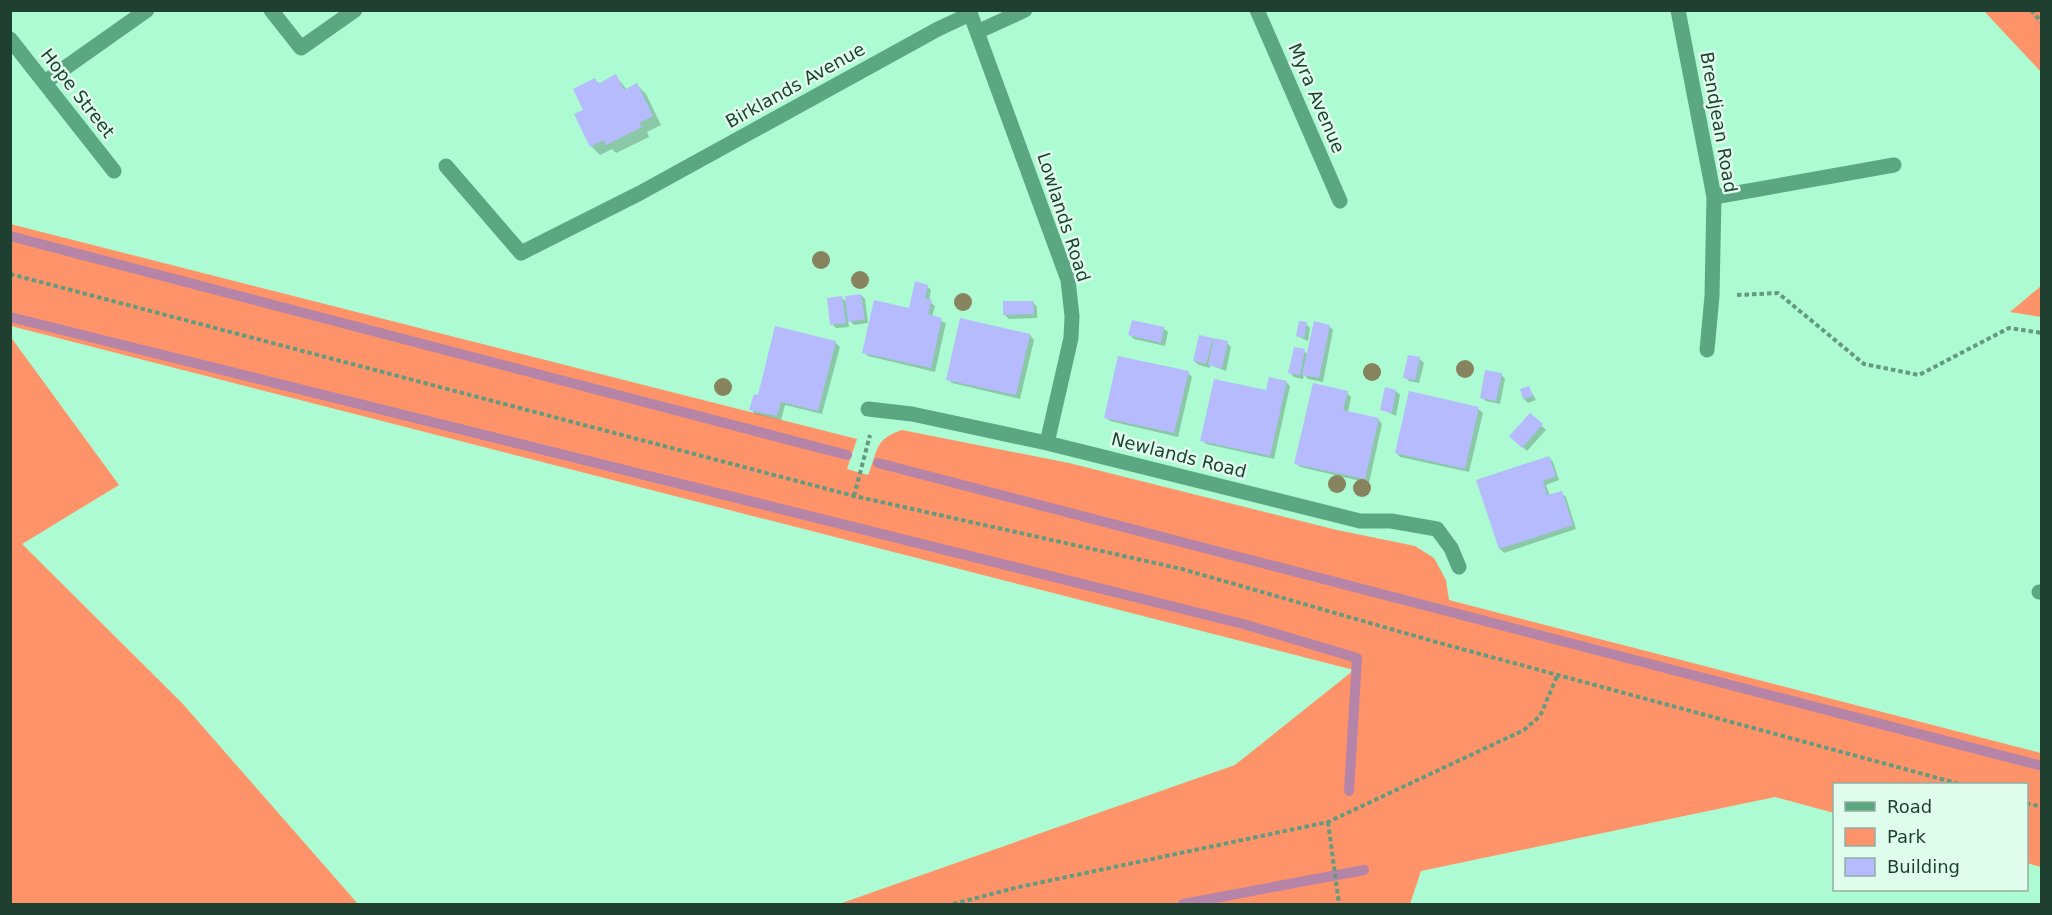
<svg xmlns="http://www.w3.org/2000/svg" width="2052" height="915" font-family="'DejaVu Sans',sans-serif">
<rect width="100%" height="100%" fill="#adfbd2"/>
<path fill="#fe936a" d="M 1984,11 L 2041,11 L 2041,72 Z
M 10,224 L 857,439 L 847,469 L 868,475 C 878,451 874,439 902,430 L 1069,463 L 1337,530 L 1415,546 L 1434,558 L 1446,580 L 1449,600 L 2041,753 L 2041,867 L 2027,863 L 2026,784 L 1834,784 L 1834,813 L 1775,797 L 1421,871 L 1410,904 L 839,904 L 1235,765 L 1354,670 L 11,326 Z
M 2041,286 L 2041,317 L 2010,312 Z
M 10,336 L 119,485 L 22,544 L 182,703 L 358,904 L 11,904 Z"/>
<path fill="#0003" d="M 616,76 L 627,90 L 637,85 L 646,94 L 661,125 L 647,132 L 649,137 L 616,153 L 612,149 L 600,155 L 591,146 L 585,110 L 595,80 L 600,84 Z
M 927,286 L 931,290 L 929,301 L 935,306 L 932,317 L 946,323 L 935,372 L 868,356 L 864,352 L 910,310 Z
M 861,295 L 865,299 L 868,323 L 854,325 L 848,319 L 849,327 L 836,328 L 832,324 L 842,298 L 848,303 Z
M 1033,302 L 1037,307 L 1037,318 L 1009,319 L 1004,314 Z
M 961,320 L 1030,335 L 1034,340 L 1020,399 L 952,383 L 948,379 Z
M 1306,324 L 1310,328 L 1308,341 L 1297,336 Z
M 1329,326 L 1333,330 L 1323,382 L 1308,379 L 1304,375 L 1303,379 L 1294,377 L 1290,373 L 1304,351 L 1308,355 Z
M 1163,328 L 1168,332 L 1165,346 L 1134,339 L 1130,335 Z
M 1212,339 L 1227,343 L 1231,347 L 1226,371 L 1210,365 L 1210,368 L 1199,365 L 1194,361 Z
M 835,342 L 840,347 L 822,414 L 785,405 L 781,420 L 755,414 L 751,409 L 759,397 Z
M 1420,359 L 1424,363 L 1419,383 L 1409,381 L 1405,377 Z
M 1188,373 L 1192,377 L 1178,437 L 1110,421 L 1105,417 Z
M 1501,374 L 1505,379 L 1500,404 L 1486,401 L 1481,397 Z
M 1286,382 L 1290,386 L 1274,459 L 1206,444 L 1202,440 L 1267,392 Z
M 1529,388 L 1536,400 L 1528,403 L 1524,399 Z
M 1396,391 L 1400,395 L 1396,416 L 1381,409 Z
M 1347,393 L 1351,397 L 1348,412 L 1378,419 L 1382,424 L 1369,483 L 1300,467 L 1296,463 Z
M 1478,409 L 1483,413 L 1469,472 L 1400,457 L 1396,452 Z
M 1530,415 L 1546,430 L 1527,451 L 1511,436 Z
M 1549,457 L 1553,462 L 1559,480 L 1546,485 L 1550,496 L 1561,493 L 1566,497 L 1576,529 L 1504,553 L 1500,549 Z"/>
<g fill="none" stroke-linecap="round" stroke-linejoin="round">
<path stroke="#b684a6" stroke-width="10" d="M 10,236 L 847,455
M 10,317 L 1243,624 L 1357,658 L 1349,791
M 878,463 L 2042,766
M 1183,904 L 1364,870"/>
</g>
<path fill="#b6bbfe" d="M 616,74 L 624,90 L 637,83 L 653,116 L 639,123 L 642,127 L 606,145 L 604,140 L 590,147 L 574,114 L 583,110 L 573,89 L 595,78 L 598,84 Z
M 915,281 L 928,285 L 925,298 L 932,300 L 928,314 L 942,318 L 931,368 L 862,353 L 874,300 L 909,308 Z
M 861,294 L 865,319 L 848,322 L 845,296 Z
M 842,296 L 846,323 L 830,325 L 827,298 Z
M 1003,301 L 1033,301 L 1034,314 L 1003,315 Z
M 960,318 L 1030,334 L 1016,395 L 946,380 Z
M 1132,320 L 1164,327 L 1161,343 L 1128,335 Z
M 1299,321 L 1307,322 L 1304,338 L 1296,336 Z
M 1314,321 L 1330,325 L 1319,378 L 1302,375 Z
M 775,326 L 836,341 L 818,411 L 781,402 L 777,416 L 749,410 L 754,394 L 758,395 Z
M 1199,335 L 1213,338 L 1206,364 L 1193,361 Z
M 1214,338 L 1228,341 L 1222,368 L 1208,365 Z
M 1294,347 L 1305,349 L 1300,375 L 1288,373 Z
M 1408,355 L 1420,357 L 1415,380 L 1403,378 Z
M 1118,356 L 1189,371 L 1174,433 L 1104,418 Z
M 1485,370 L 1502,373 L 1496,401 L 1480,398 Z
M 1269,377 L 1287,381 L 1270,456 L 1200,441 L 1214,379 L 1266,390 Z
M 1313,383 L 1348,391 L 1343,410 L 1379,418 L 1365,479 L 1294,464 Z
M 1529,386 L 1533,396 L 1523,399 L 1520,389 Z
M 1385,387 L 1396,390 L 1392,413 L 1380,410 Z
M 1409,391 L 1479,407 L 1465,469 L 1395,453 Z
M 1530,413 L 1543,424 L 1522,448 L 1509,436 Z
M 1549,456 L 1556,476 L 1543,481 L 1547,495 L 1562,491 L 1573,525 L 1499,549 L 1476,480 Z"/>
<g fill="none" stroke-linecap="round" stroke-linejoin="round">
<path stroke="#649a7e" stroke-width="4" stroke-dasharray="4.5 3" stroke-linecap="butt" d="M 2031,10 L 2042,23
M 10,274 L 854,496 L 1182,569 L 1436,642 L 1960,784
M 1737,295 L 1778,293 L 1864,364 L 1919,375 L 2009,328 L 2042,333
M 854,496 L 870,435
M 2026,803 L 2042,807
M 1328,822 L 1339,904
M 953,904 L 1019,887 L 1328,822 L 1524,730 L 1540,716 L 1558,674"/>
<path stroke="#5aa781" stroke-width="15" d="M 271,10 L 301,48 L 355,10
M 969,10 L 1068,280 L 1072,316 L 1071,338 L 1047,443
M 1257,10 L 1340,201
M 1678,10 L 1714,197 L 1712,296 L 1707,350
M 977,32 L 1025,10
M 10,39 L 114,171
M 45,82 L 147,10
M 446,166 L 521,253 L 640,193 L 938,29 L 970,14
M 1714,197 L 1894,165
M 868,409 L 912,414 L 1047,443 L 1360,521 L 1391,521 L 1437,529 L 1451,548 L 1459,567
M 2039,592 L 2042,592"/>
</g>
<g fill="#87835e">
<circle cx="821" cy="260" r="9"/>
<circle cx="860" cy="280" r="9"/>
<circle cx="963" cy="302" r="9"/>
<circle cx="1465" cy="369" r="9"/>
<circle cx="1372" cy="372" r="9"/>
<circle cx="723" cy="387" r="9"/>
<circle cx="1337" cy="484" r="9"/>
<circle cx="1362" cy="488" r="9"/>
</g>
<g text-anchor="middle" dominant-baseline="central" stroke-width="5" stroke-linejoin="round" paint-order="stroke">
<g font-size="18" fill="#1f3f30" stroke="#dffcec">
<text transform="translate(795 85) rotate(-29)">Birklands Avenue</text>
<text transform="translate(78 93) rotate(52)">Hope Street</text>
<text transform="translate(1317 98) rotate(67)">Myra Avenue</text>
<text transform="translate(1719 122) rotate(80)">Brendjean Road</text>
<text transform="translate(1064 217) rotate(72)">Lowlands Road</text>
<text transform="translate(1179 455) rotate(14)">Newlands Road</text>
</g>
</g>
<rect width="2052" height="915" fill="none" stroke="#1f3f30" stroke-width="24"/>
<rect x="1833" y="783" width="195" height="108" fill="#dffcec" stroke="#92b0a1" stroke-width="1.5"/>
<rect x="1845" y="802" width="30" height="9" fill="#5aa781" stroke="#92b0a1" stroke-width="1.5"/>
<text x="1887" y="813" font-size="18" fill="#1f3f30">Road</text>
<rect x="1845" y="828" width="30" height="18" fill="#fe936a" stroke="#92b0a1" stroke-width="1.5"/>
<text x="1887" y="843" font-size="18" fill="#1f3f30">Park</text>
<rect x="1845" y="858" width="30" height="18" fill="#b6bbfe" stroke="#92b0a1" stroke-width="1.5"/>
<text x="1887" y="873" font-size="18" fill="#1f3f30">Building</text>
</svg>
